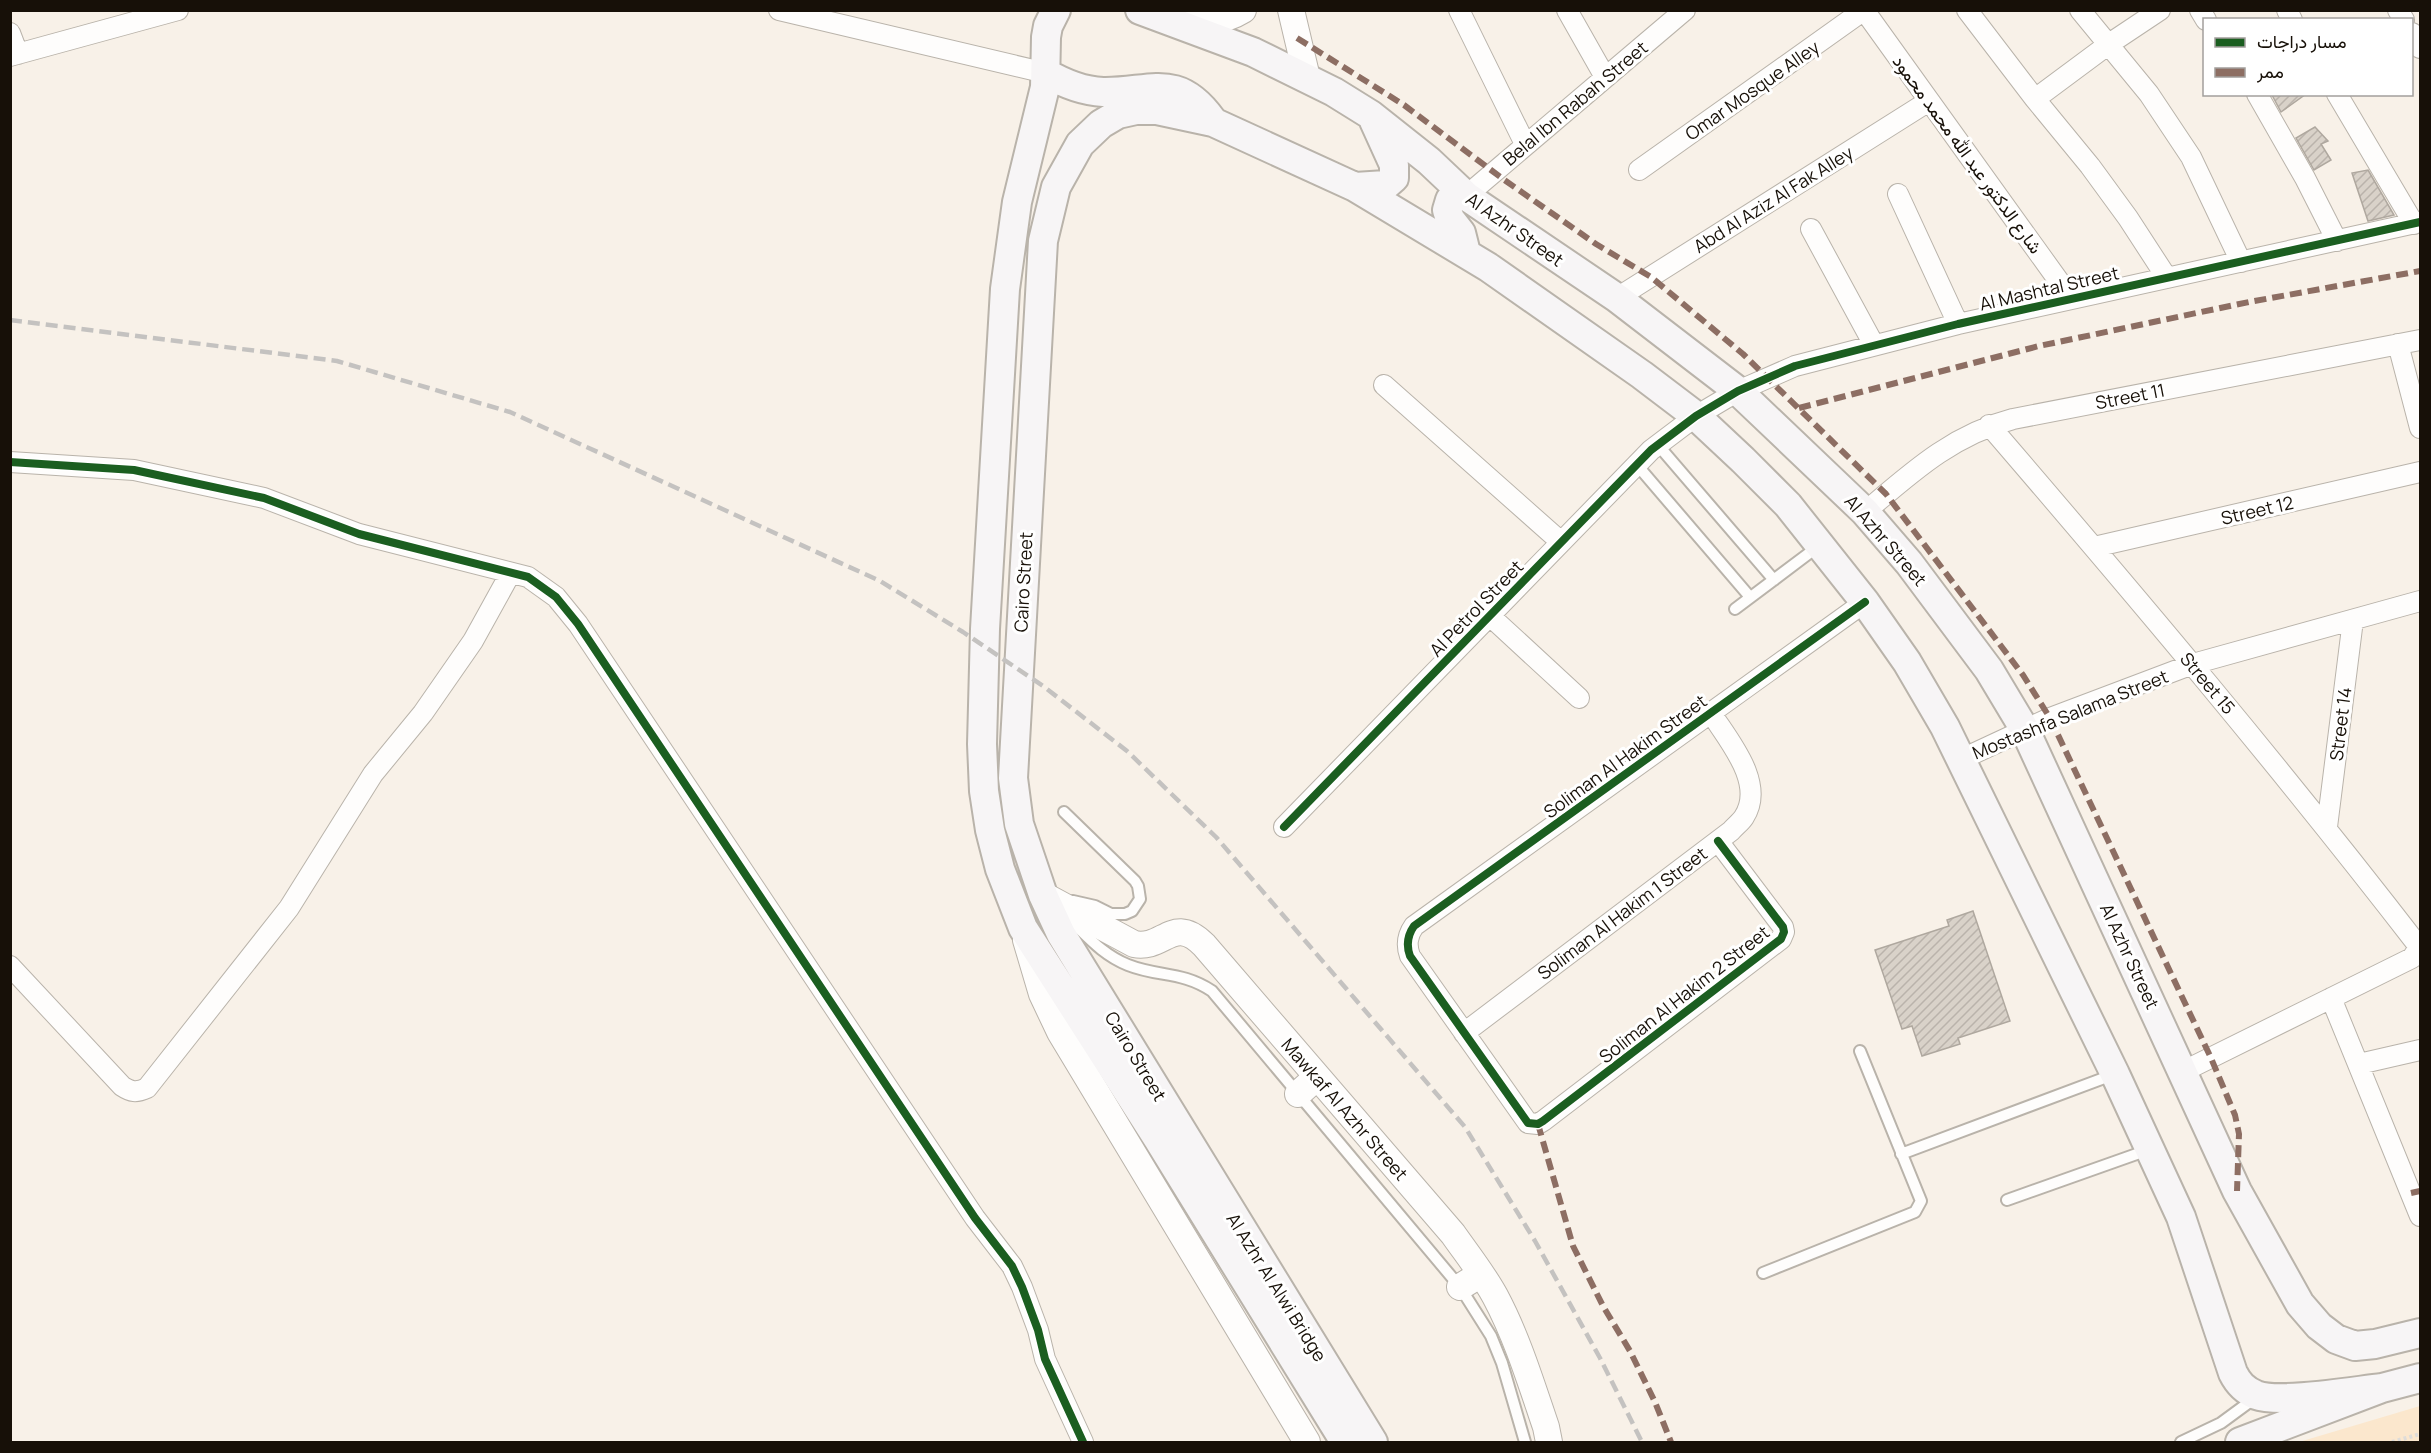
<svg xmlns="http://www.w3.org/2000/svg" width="2431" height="1453" font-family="Manrope,Vazirmatn,sans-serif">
<defs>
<pattern id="building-hatch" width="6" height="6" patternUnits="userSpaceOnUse" patternTransform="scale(1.5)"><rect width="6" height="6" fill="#d9d2c9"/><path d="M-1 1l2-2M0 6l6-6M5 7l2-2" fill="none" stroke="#bab3ab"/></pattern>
</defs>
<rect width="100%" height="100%" fill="#f8f1e8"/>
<path fill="#fbe7cd" d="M 2420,1406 L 2420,1442 L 2299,1442 Z"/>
<path fill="url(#building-hatch)" stroke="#afa89f" stroke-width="1.5" d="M 2273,94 L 2306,94 L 2281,112 L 2272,95 Z
M 2315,127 L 2328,141 L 2321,144 L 2331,160 L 2314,170 L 2296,138 Z
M 2368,170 L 2394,215 L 2368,221 L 2352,173 Z
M 1973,911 L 2010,1021 L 1958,1038 L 1960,1044 L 1922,1056 L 1912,1026 L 1902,1029 L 1875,950 L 1949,926 L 1947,920 Z"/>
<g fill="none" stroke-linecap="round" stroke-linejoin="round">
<defs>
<path id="service" d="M 1658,445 L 1774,580
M 1637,465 L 1750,597
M 1735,609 L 1820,545
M 1064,812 L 1135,881 L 1138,886 L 1140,899 L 1132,911 L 1125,914 L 1111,914 L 1095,906 L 1073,901
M 1069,919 C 1088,937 1103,955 1128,965 C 1158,977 1182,971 1212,991 L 1460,1287 L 1491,1336 L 1502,1363 L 1525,1442
M 1901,1154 L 2115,1074
M 2007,1200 L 2148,1150
M 1763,1273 L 1915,1212 L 1921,1201 L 1860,1051
M 2181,1442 L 2221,1423 L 2255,1398"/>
<path id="minor" d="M 779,10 L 1046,73
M 1459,10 L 1525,144
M 1567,10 L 1605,77
M 1967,10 L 2035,99 L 2090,166 L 2128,218 L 2167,278
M 2080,10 L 2149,94 L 2191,157 L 2241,262
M 2200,10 L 2206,20
M 2287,10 L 2292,20
M 2398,10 L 2404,20
M 10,33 L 18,54
M 2412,33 L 2420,48
M 10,56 L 178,10
M 2257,94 L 2305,178 L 2337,241
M 2337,94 L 2414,224
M 2035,99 L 2109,44 L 2160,10
M 1639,170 L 1864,10 L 2071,298
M 1898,194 L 1958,324
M 1466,196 L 1685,10
M 1811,229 L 1874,345
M 1617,298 L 1929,101
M 2398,344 L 2420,428
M 1384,385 L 1561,542
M 1989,425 C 2136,596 2282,769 2420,948
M 10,462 L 134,470 L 264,498 L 359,534 L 528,577 L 556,597 L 578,624 L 975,1218 L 1012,1266 L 1022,1287 L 1038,1330 L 1045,1359 L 1083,1442
M 1865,512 C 1912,472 1952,435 2013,419 L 2420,340
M 2094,547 L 2420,472
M 1490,616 L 1579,698
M 1962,759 L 2050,718 L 2193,664 L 2420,601
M 1284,827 L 1651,450 L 1696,416 L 1738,391 L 1795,366 L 1958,324 L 2420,222
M 2327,827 L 2353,620
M 1718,841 L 1783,927 L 1784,932 L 1781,939 L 1543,1121 L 1538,1124 L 1528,1123 L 1410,956 C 1406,945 1407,936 1414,926 L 1865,602
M 10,966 L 122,1086 C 131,1092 136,1093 147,1088 L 289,908 L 373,774 L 423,713 L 473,641 L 510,574
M 2331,998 L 2420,1216
M 1464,1033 L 1731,831 C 1735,826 1741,822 1744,817 C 1766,783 1728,740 1711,713
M 2359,1064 L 2420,1050
M 2184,1071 L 2412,958 L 2420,946"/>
<path id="tertiary" d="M 1182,10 C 1203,24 1222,23 1243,10
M 1291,10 L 1307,78
M 1043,895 L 1134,944 C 1164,950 1173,914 1204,945 L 1453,1234 C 1467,1254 1483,1274 1495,1296 C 1517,1337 1531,1383 1546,1427 L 1549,1442
M 1026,940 L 1042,994 L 1060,1032 L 1307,1442
M 1298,1094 L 1317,1077
M 1460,1287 L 1481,1274"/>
<path id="secondary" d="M 1056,10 L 1048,26 L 1046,37 L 1045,87 L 1017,202 L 1005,289 L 985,629 L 982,744 L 984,791 L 990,830 L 1000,869 L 1023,928 L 1158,1139 L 1345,1442
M 1140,10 L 1253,52 L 1334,92 L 1371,115 L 1429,161 L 1466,196 L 1617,298 L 1738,391 L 1865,512 L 1909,563 L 1989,670 L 2025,730 L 2237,1191 L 2300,1304 L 2319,1326 L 2336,1339 L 2355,1346 L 2375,1344 L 2420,1333
M 1046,73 C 1063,83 1083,91 1103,92 C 1150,93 1177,71 1212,120
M 1355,187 L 1386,185 L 1394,178 L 1394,165 L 1374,121
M 1466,196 L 1460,195 L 1450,200 L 1447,210 L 1450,219 L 1461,233 L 1466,253
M 1373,1442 L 1061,934 L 1043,895 L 1019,824 L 1013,778 L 1043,241 L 1056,187 L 1080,144 L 1101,124 L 1118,114 L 1136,110 L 1157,110 L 1213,122 L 1355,187 L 1488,267 L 1642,375 L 1696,416 L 1743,460 L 1788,505 L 1865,602 L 1907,662 L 1945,727 L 2115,1074 L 2181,1217 L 2233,1373 C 2238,1383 2244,1390 2256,1395 C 2280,1404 2354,1391 2382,1388
M 2240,1442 L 2382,1388 L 2420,1378"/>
</defs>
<use href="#service" stroke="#b9b3aa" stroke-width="14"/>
<use href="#minor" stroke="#b9b3aa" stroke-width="22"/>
<use href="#tertiary" stroke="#b9b3aa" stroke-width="28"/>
<use href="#secondary" stroke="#b9b3aa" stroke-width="32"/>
<path stroke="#dedcd9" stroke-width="4" stroke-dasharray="3 3" stroke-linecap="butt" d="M 2392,1442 L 2420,1434"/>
<use href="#service" stroke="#fefdfc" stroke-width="10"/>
<use href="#minor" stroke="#fefdfc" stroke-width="20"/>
<use href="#tertiary" stroke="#fefdfc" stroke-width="26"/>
<use href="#secondary" stroke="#f7f5f6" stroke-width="28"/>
<path stroke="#c4c2c0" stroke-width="4.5" stroke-dasharray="12 6" stroke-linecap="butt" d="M 10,320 L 337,361 L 510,412 L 880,581 L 963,632 L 1043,686 L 1127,751 L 1216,837 L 1465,1127 L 1535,1241 L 1600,1358 L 1642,1442"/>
<path stroke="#8d6e63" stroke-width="6" stroke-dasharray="12 6" stroke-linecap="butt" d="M 1297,38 L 1404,105 L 1503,179 L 1596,244 L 1651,277 L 1743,354 L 1886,494 L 2023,675 L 2050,718 L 2211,1058 L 2235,1115 L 2239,1134 L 2237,1191
M 1799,408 L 2039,346 L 2249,302 L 2420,271
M 1538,1124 L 1573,1246 L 1603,1306 L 1630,1351 L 1655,1402 L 1671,1442
M 2411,1193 L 2420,1191"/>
<defs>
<path id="cycleway" d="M 10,462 L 134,470 L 264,498 L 359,534 L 528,577 L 556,597 L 578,624 L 975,1218 L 1012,1266 L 1022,1287 L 1038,1330 L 1045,1359 L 1083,1442
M 1284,827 L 1651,450 L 1696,416 L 1738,391 L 1795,366 L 1958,324 L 2420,222
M 1718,841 L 1783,927 L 1784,932 L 1781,939 L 1543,1121 L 1538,1124 L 1528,1123 L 1410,956 C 1406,945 1407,936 1414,926 L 1865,602"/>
</defs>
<use href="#cycleway" stroke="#fff" stroke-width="11"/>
<use href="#cycleway" stroke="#1b5e20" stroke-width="8"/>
</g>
<g text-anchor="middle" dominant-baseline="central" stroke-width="6" stroke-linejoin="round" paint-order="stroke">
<g font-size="18" fill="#171008" stroke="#fff">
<text transform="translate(1752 90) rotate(-35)">Omar Mosque Alley</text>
<text transform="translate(1575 103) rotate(-40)">Belal Ibn Rabah Street</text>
<text transform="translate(1968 154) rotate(54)">شارع الدكتور عبد الله محمد محمود</text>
<text transform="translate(1773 199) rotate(-32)">Abd Al Aziz Al Fak Alley</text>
<text transform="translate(1515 229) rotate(35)">Al Azhr Street</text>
<text transform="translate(2049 288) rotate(-13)">Al Mashtal Street</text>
<text transform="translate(2130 396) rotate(-11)">Street 11</text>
<text transform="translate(2257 510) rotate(-13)">Street 12</text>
<text transform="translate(1886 540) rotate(49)">Al Azhr Street</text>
<text transform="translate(1023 582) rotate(-87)">Cairo Street</text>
<text transform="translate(1476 608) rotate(-46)">Al Petrol Street</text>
<text transform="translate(2208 683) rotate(50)">Street 15</text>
<text transform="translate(2070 714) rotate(-22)">Mostashfa Salama Street</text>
<text transform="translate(2340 724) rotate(-83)">Street 14</text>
<text transform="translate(1625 756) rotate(-36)">Soliman Al Hakim Street</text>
<text transform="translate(1622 913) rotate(-37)">Soliman Al Hakim 1 Street</text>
<text transform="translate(2130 956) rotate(65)">Al Azhr Street</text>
<text transform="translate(1684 994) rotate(-38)">Soliman Al Hakim 2 Street</text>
<text transform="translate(1136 1056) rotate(59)">Cairo Street</text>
<text transform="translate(1345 1109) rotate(49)">Mawkaf Al Azhr Street</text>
<text transform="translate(1277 1287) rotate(58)">Al Azhr Al Alwi Bridge</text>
</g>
</g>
<rect width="2431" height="1453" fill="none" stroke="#171008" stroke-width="24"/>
<rect x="2203" y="18" width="210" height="78" fill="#ffffff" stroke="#a29f9c" stroke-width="1.5"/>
<rect x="2215" y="38" width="30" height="9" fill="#1b5e20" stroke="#a29f9c" stroke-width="1.5"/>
<text x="2257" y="48" font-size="18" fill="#171008">مسار دراجات</text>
<rect x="2215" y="68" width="30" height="9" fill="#8d6e63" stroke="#a29f9c" stroke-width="1.5"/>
<text x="2257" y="78" font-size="18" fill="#171008">ممر</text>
</svg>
